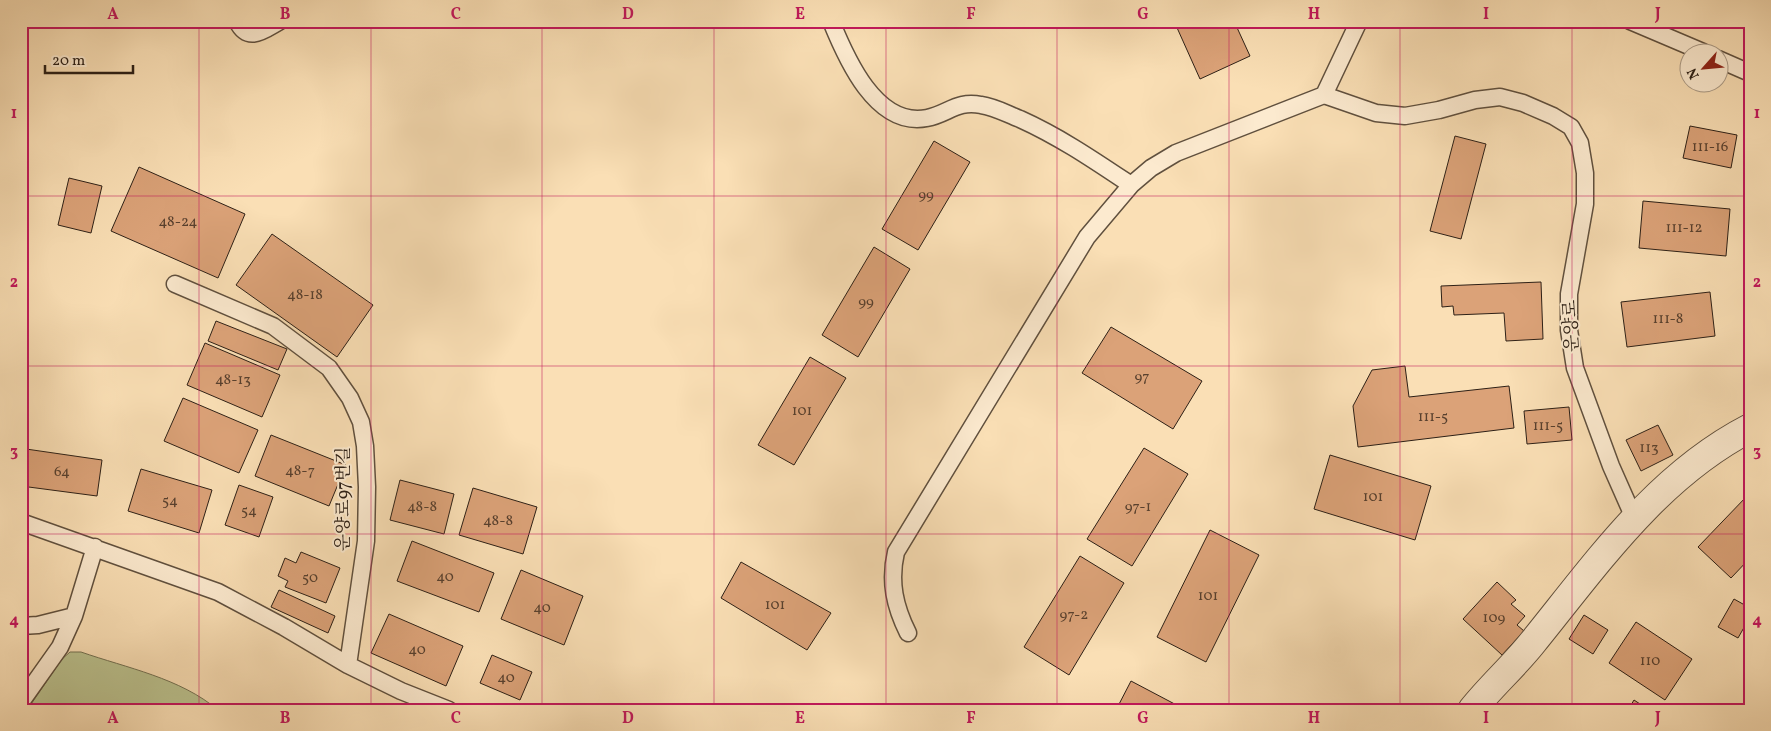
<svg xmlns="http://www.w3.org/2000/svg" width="1771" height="731" font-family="Vollkorn,'Noto Serif KR',serif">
<rect width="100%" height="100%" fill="#fadfb5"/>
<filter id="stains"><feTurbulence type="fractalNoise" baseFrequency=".004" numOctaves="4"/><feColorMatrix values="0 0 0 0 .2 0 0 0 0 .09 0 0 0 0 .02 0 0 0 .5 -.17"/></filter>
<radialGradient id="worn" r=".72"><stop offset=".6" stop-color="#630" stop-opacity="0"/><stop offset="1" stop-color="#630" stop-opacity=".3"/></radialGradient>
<path fill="#bbc28f" stroke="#747152" d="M 70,652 L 81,652 C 127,668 180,678 218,710 L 27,710 L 62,659 Z"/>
<path fill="#dba278" stroke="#2d2016" d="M 1174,21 L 1234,21 L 1250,56 L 1200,79 Z
M 1690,126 L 1737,135 L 1731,168 L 1683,158 Z
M 1455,136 L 1486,144 L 1461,239 L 1430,231 Z
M 934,141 L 970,162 L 918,250 L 882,229 Z
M 139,167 L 245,214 L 218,278 L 111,231 Z
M 69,178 L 102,186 L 91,233 L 58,225 Z
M 1643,201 L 1730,209 L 1726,256 L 1639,248 Z
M 272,234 L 373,305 L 337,357 L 236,285 Z
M 874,247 L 910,269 L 858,357 L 822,335 Z
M 1541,282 L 1543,339 L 1506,341 L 1504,313 L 1454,315 L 1453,306 L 1442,307 L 1441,286 Z
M 1710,292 L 1715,336 L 1627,347 L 1621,302 Z
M 216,321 L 287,349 L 278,370 L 208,341 Z
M 1111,327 L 1202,381 L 1173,429 L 1082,373 Z
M 205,343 L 280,375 L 262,417 L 187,385 Z
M 810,357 L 846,378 L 794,465 L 758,445 Z
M 1405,366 L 1409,397 L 1509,386 L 1514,428 L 1358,447 L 1353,406 L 1372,370 Z
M 183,398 L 258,430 L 239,473 L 164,441 Z
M 1569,407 L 1572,440 L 1527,444 L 1524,411 Z
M 1658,425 L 1673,455 L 1641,471 L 1626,440 Z
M 271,435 L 346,465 L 329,506 L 255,476 Z
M 1144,448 L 1188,474 L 1132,566 L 1087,539 Z
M 26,449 L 102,460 L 97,496 L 21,486 Z
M 1330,455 L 1431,486 L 1415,540 L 1314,509 Z
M 141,469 L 212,490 L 199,533 L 128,511 Z
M 400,480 L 454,494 L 444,534 L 390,520 Z
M 239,485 L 273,497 L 259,537 L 225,525 Z
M 473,488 L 537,507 L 523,554 L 459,535 Z
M 1747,496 L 1750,499 L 1750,558 L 1731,578 L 1698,547 Z
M 1210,530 L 1259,555 L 1206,662 L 1157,637 Z
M 412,541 L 494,573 L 479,612 L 397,581 Z
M 301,552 L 340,568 L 326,603 L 285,587 L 288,581 L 278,576 L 285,558 L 296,563 Z
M 1080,556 L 1124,583 L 1069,675 L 1024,647 Z
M 741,562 L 831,613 L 807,650 L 721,598 Z
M 521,570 L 583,596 L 564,645 L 501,619 Z
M 1497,582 L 1516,600 L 1511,604 L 1525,616 L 1517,625 L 1524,631 L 1502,655 L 1463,619 Z
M 279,590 L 335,616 L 328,633 L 271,607 Z
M 1734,599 L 1750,608 L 1750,617 L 1738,638 L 1718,627 Z
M 389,614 L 463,646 L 446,686 L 371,653 Z
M 1584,615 L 1608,630 L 1593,654 L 1569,639 Z
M 1636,622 L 1692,659 L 1665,700 L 1609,663 Z
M 492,655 L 532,672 L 520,700 L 480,683 Z
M 1131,681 L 1186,710 L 1116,710 Z
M 1634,700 L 1649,710 L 1628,710 Z"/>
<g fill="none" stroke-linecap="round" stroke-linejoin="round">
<defs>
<path id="service" d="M 237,21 C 248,44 264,30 280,21
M 831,21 C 846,58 876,128 927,118 C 948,114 957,100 981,105 C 995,107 1007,114 1020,119 C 1060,137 1095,161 1131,185
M 1630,21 L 1703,52
M 1718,59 L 1750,73
M 1324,95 L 1359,21
M 175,284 L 273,326 L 329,368 L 350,398 L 361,422 L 365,446 L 367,487 L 366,541 L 348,665
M 21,522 L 218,592 L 284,627 L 348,665 L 401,691 L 449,710
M 21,626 L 38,625 L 74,616
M 908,633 C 895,607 889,582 896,552 L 1087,237 L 1131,185 L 1151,168 L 1176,153 L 1324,95 L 1376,113 L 1405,116 L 1439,110 L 1475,100 L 1500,97 L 1523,103 L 1553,116 L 1571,127 L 1580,143 L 1585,173 L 1585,204 L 1569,294 L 1569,330 L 1575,368 L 1611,466 L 1634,518
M 21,702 L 60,647 L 74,616 L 95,547"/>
<path id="minor" d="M 1472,710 C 1491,686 1514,666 1533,642 C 1597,563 1657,476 1750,428"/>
</defs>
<use href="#service" stroke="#60503e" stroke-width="19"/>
<use href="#minor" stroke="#60503e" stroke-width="30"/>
<use href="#service" stroke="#fceacf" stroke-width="16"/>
<use href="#minor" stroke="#fceacf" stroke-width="28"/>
</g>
<path fill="none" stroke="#c2185b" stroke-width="1" stroke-opacity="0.55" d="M 199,21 L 199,710M 371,21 L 371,710M 542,21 L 542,710M 714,21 L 714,710M 886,21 L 886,710M 1057,21 L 1057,710M 1229,21 L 1229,710M 1400,21 L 1400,710M 1572,21 L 1572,710M 21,196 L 1750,196M 21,366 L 1750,366M 21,534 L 1750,534"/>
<g text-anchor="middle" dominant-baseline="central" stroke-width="4" stroke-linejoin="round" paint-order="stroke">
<g font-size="15" fill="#58402e">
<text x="1710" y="147">111-16</text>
<text x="926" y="195">99</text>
<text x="178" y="222">48-24</text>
<text x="1684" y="228">111-12</text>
<text x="305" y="295">48-18</text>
<text x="866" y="302">99</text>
<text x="1668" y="319">111-8</text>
<text x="1142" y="377">97</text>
<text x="233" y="380">48-13</text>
<text x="802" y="411">101</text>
<text x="1433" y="417">111-5</text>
<text x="1548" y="426">111-5</text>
<text x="1649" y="448">113</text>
<text x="300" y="471">48-7</text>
<text x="62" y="472">64</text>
<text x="1373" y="497">101</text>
<text x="170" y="501">54</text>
<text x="422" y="507">48-8</text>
<text x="1138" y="507">97-1</text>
<text x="249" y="511">54</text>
<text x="498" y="521">48-8</text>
<text x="445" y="577">40</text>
<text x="310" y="578">50</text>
<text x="1208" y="596">101</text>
<text x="775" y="605">101</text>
<text x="542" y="608">40</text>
<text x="1074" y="615">97-2</text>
<text x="1494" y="618">109</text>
<text x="417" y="650">40</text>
<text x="1650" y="661">110</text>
<text x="506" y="678">40</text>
</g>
<g font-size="18" fill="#2d2016" stroke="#fceacf">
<text transform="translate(1572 326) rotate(-93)">운양로</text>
<text transform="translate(344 499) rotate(-90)">운양로97번길</text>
</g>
</g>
<rect width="1771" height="731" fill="none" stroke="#fadfb5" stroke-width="55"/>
<g transform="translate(1704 68) rotate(243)"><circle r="24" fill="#fceacf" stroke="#a99985"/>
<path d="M0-4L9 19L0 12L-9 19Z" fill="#8f2418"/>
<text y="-8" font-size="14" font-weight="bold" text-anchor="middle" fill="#2d2016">N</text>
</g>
<path d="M45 65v8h88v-8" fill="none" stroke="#2d2016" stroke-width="2.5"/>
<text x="52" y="65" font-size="15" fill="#2d2016" stroke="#fceacf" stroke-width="4" paint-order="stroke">20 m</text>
<rect x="28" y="28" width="1716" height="676" fill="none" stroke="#c2185b" stroke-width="2"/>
<g font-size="16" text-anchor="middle" font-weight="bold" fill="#c2185b">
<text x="113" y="19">A</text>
<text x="285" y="19">B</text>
<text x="456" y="19">C</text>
<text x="628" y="19">D</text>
<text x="800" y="19">E</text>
<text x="971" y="19">F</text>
<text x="1143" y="19">G</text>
<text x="1314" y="19">H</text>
<text x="1486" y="19">I</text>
<text x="1658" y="19">J</text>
<text x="14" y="118">1</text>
<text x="1757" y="118">1</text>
<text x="14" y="287">2</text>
<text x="1757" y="287">2</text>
<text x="14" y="456">3</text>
<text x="1757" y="456">3</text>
<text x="14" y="625">4</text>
<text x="1757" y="625">4</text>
<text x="113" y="723">A</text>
<text x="285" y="723">B</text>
<text x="456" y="723">C</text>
<text x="628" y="723">D</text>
<text x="800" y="723">E</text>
<text x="971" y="723">F</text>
<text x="1143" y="723">G</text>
<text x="1314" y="723">H</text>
<text x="1486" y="723">I</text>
<text x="1658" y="723">J</text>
</g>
<rect width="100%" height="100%" filter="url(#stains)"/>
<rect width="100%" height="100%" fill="url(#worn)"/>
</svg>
